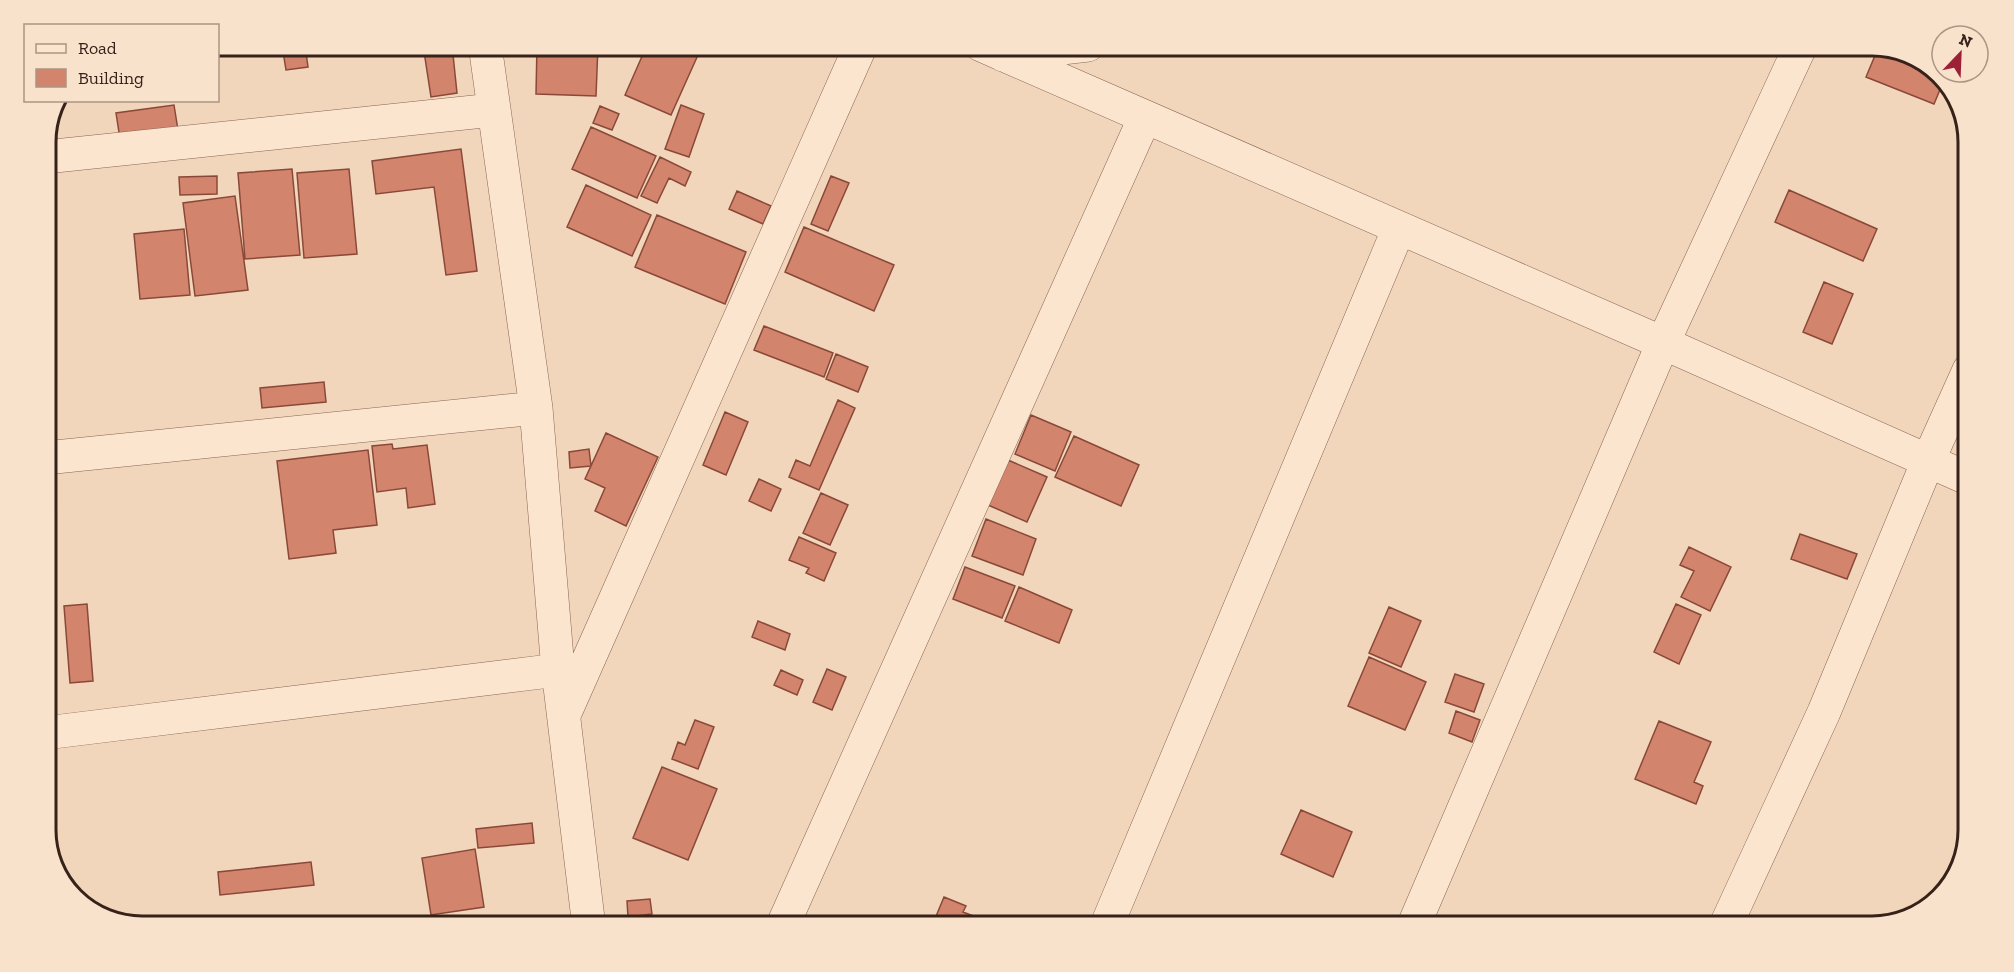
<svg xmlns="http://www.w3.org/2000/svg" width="2014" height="972" font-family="'Zilla Slab',serif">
<rect width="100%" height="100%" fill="#f1d6bb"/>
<path fill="#d2846d" stroke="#8a4938" stroke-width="1.5" d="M 282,45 L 305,45 L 308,67 L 286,70 Z
M 423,45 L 452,45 L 457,93 L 431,97 Z
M 537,45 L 598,45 L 596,96 L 536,94 Z
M 647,45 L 675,45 L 698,55 L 671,115 L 625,95 Z
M 1879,46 L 1915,55 L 1944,80 L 1934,104 L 1866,77 Z
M 174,105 L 178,130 L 120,139 L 116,113 Z
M 681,105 L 704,114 L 689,157 L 665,149 Z
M 600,106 L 619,114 L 612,130 L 593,123 Z
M 591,127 L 656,156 L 637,198 L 572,169 Z
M 461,149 L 477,271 L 446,275 L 434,187 L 376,194 L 372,161 Z
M 660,157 L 691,172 L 685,186 L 669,178 L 657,203 L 641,196 Z
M 292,169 L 300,255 L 245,259 L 238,173 Z
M 349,169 L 357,254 L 304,258 L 297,173 Z
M 217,176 L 217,194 L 180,195 L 179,177 Z
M 831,176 L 849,183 L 828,231 L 811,224 Z
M 586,185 L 651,215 L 632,256 L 567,227 Z
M 1789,190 L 1877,229 L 1863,261 L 1775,222 Z
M 737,191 L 771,206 L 763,224 L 729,209 Z
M 235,196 L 248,290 L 195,296 L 183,203 Z
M 657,215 L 746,252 L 725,304 L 635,267 Z
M 804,227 L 894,265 L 874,311 L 785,272 Z
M 184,229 L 190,295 L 140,299 L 134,234 Z
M 1824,282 L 1853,294 L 1832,344 L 1803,332 Z
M 764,326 L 833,353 L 824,377 L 754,350 Z
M 836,354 L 868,367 L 858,392 L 826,379 Z
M 324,382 L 326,402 L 262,408 L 260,388 Z
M 838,400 L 855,408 L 819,490 L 789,477 L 796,460 L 810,466 Z
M 725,412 L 748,422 L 726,475 L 703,465 Z
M 1031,415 L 1071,432 L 1055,471 L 1015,454 Z
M 606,433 L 658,457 L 626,526 L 595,511 L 605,488 L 585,479 Z
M 1074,436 L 1139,465 L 1121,506 L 1055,477 Z
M 392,444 L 393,449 L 427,445 L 435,504 L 408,508 L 406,488 L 377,492 L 372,446 Z
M 589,449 L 591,466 L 570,468 L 569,452 Z
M 368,450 L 377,525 L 333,530 L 336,553 L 289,559 L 277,461 Z
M 1008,460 L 1047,477 L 1027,522 L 988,505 Z
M 759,479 L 781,489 L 771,511 L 749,501 Z
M 821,493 L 848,505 L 830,545 L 803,533 Z
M 986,519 L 1036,539 L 1023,575 L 972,556 Z
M 1800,534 L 1857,554 L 1847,579 L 1791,559 Z
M 799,537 L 836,553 L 824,581 L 806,573 L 809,568 L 789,560 Z
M 1689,547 L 1731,567 L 1710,611 L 1681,597 L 1694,571 L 1680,565 Z
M 965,567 L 1015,586 L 1002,618 L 953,599 Z
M 1019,587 L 1072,610 L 1059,643 L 1005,621 Z
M 87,604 L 93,681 L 70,683 L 64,606 Z
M 1676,604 L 1701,615 L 1679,664 L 1654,652 Z
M 1389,607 L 1421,621 L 1401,667 L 1369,653 Z
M 758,621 L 790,634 L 785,650 L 752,637 Z
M 1369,657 L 1426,682 L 1405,730 L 1348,706 Z
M 827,669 L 846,677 L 832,710 L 813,702 Z
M 781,670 L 803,680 L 797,695 L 774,685 Z
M 1455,674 L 1484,684 L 1474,712 L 1445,702 Z
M 1456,711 L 1480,720 L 1472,742 L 1449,733 Z
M 695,720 L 714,727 L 698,769 L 672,759 L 678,742 L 685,745 Z
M 1659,721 L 1711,742 L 1694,782 L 1703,786 L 1696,804 L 1635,779 Z
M 662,767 L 717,789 L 688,860 L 633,838 Z
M 1301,810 L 1352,832 L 1333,877 L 1281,854 Z
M 532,823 L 534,843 L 478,848 L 476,829 Z
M 475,849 L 484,907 L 431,915 L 422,858 Z
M 311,862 L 314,885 L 220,895 L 218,872 Z
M 944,897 L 966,906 L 963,912 L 989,922 L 987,927 L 932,926 Z
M 650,899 L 652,914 L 628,917 L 627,901 Z"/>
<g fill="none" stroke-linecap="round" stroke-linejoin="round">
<defs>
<path id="minor" d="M 485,45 L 536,408 L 558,670 L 589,927
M 981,45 L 1663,343 L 1969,479
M 1003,55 L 1088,45
M 45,157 L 493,110
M 45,458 L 536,408
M 564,715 L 861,45
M 45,733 L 558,670
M 782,927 L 1145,117
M 1106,927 L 1399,228
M 1413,927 L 1663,343 L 1801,45
M 1725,927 L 1824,712 L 1928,461 L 1969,370"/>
</defs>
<use href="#minor" stroke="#896654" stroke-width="34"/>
<use href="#minor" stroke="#fbe5ce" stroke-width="33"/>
</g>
<path d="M0 0H2014V972H0ZM142 56H1872A86 86 0 0 1 1958 142V830A86 86 0 0 1 1872 916H142A86 86 0 0 1 56 830V142A86 86 0 0 1 142 56Z" fill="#f8e2cb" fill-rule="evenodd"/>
<path fill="none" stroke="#37221a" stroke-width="3" d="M142 56H1872A86 86 0 0 1 1958 142V830A86 86 0 0 1 1872 916H142A86 86 0 0 1 56 830V142A86 86 0 0 1 142 56Z"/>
<rect x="24" y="24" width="195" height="78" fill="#f8e2cb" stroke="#ab9584" stroke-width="1.5"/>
<rect x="36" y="44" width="30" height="9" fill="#fbe5ce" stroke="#ab9584" stroke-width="1.5"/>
<text x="78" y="54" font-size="18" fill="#37221a">Road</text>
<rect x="36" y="69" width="30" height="18" fill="#d2846d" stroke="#ab9584" stroke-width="1.5"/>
<text x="78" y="84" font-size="18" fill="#37221a">Building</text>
<g transform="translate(1960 54) rotate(23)"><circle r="28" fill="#f8e2cb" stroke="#ab9584" stroke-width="1.5"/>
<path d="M0-4.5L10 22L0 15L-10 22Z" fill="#9c2038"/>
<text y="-9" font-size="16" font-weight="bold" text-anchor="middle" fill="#37221a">N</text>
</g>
</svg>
